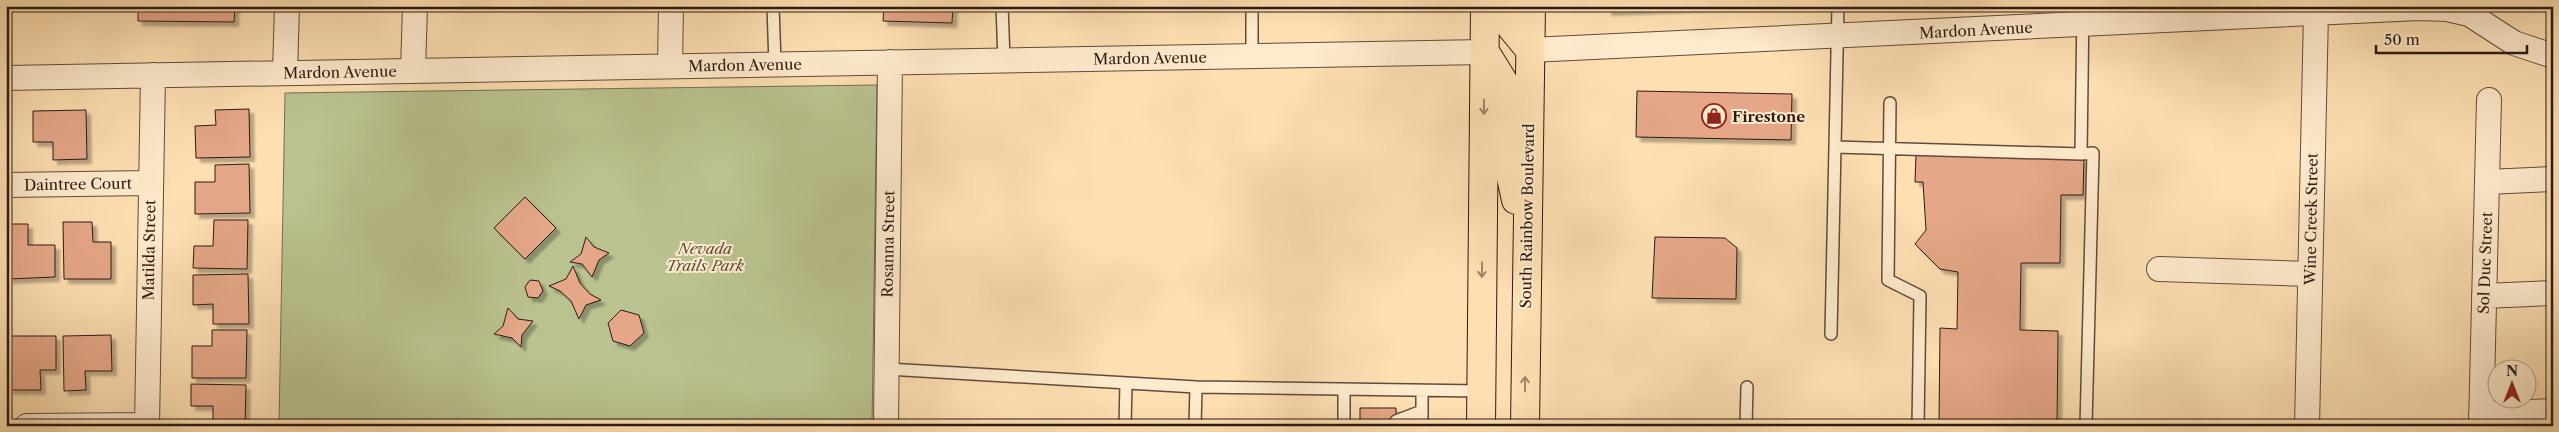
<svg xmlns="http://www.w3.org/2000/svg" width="2559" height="432" font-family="'Libre Caslon Text',serif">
<defs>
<filter id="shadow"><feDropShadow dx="4.5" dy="4.5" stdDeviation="1" flood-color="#0004"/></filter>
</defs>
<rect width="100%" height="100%" fill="#fddfb1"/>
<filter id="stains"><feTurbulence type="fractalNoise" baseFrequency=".004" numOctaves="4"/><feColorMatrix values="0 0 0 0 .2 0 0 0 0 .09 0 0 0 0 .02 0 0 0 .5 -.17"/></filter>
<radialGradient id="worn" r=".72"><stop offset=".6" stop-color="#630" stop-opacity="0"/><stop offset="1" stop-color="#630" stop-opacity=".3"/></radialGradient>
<path fill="#bac390" stroke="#736e52" d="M 877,85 L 872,426 L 279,426 L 285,93 Z"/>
<path fill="#e5a787" stroke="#2c1a14" filter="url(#shadow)" d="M 138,6 L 235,6 L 234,22 L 138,21 Z
M 884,6 L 953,6 L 952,23 L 883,21 Z
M 1607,6 L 1733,6 L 1607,11 Z
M 1637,91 L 1792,94 L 1791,140 L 1636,137 Z
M 249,109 L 250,157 L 196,158 L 195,126 L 216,125 L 215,110 Z
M 86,110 L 87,159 L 53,160 L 53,142 L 33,142 L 33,111 Z
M 1916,155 L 2084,157 L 2083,195 L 2061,195 L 2060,263 L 2021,263 L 2020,330 L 2058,331 L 2057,426 L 1939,426 L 1940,328 L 1957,329 L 1958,272 L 1940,269 L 1915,244 L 1926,230 L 1923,182 L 1915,182 Z
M 249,164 L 250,213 L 195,214 L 195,182 L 215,182 L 215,165 Z
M 525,197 L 556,228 L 525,259 L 494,228 Z
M 214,220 L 248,220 L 247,269 L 193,268 L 194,246 L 213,246 Z
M 63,222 L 92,222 L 93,242 L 111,242 L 111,279 L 64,279 Z
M 7,224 L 28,224 L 28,245 L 55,245 L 55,277 L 8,279 Z
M 586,237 L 594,247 L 609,253 L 599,260 L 592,277 L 582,264 L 570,262 L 581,254 Z
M 1655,237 L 1725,238 L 1737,248 L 1736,299 L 1652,298 Z
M 573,266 L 580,283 L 590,294 L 601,300 L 586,305 L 579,319 L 571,301 L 560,291 L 549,286 L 566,279 Z
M 248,274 L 249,324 L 213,324 L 213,304 L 193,305 L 193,275 Z
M 530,280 L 539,281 L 543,291 L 538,298 L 528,297 L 525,287 Z
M 508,308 L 518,319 L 533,321 L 522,335 L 521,347 L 512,338 L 494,334 L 503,326 Z
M 621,310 L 639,315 L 644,333 L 630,346 L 613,341 L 608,323 Z
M 212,330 L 247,330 L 246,378 L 192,378 L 192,346 L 212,346 Z
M 111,335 L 112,371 L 85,371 L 86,390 L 64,391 L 63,336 Z
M 8,336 L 56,336 L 56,370 L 40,370 L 41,390 L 9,390 Z
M 191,384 L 246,385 L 245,426 L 213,426 L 213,406 L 191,406 Z
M 1360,408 L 1396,408 L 1396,426 L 1360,426 Z
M 1651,421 L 1726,423 L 1726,426 L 1651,426 Z"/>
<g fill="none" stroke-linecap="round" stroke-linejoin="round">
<defs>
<path id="service" d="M 773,6 L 775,64
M 1002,6 L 1004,60
M 1252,6 L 1252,56
M 1890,103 L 1888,280 L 1920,296 L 1918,426
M 1835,147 L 2081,154 L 2083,6
M 2081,154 L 2093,153 L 2086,426
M 1831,334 L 1838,6
M 887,369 L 1196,387
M 1344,390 L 1344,426
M 1422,391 L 1422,426
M 1396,421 L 1422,411
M 1125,426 L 1126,383
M 1195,426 L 1196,387 L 1481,391
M 1746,426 L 1747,387"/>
<path id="minor" d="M 1530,50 L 2419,8 L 2447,9 L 2469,14 L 2514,43 L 2553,56
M 670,66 L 671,6
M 413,71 L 415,6
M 285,73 L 287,6
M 6,78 L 1485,52
M 2487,182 L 2553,179
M 6,185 L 150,183
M 2159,269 L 2310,274
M 2484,296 L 2553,293
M 2481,414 L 2553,411
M 27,426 L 147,425
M 147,426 L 153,75
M 886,426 L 890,62
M 2307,426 L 2316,12
M 2481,426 L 2489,100"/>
<path id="primary" d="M 1507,6 L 1511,27 L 1530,50
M 1485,52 L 1503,81 L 1505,91 L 1506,154 L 1516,200
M 1481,426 L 1485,6
M 1525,426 L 1531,6"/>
</defs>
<use href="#service" stroke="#604b3b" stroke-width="14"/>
<use href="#minor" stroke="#604b3b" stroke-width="26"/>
<use href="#primary" stroke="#2c1a14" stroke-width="30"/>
<use href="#service" stroke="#feeacc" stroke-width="11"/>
<use href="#minor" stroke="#feeacc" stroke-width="24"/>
<use href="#primary" stroke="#fddfb1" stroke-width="28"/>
</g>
<defs><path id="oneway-shaft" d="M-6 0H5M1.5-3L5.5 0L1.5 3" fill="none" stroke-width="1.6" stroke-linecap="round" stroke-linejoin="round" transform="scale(1.25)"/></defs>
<g stroke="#9f866a">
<use href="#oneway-shaft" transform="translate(1484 107) rotate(91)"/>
<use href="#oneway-shaft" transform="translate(1482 270) rotate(91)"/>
<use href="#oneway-shaft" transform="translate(1525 384) rotate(-90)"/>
</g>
<defs>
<symbol id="shop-ring" viewBox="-11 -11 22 22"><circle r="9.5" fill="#feeacc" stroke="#8f2418" stroke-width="1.5"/><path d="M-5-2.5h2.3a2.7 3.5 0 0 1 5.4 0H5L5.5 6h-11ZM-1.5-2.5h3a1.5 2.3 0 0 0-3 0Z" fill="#8f2418"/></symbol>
</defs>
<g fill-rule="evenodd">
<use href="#shop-ring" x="1700" y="102" width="28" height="28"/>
</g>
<g text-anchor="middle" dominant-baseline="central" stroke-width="4" stroke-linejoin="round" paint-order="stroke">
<g font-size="15" fill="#2c1a14" stroke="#feeacc">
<text transform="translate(1976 30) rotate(-3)">Mardon Avenue</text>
<text transform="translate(1150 58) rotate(-1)">Mardon Avenue</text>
<text transform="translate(745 65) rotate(-1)">Mardon Avenue</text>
<text transform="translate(340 72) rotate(-1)">Mardon Avenue</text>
<text transform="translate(78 184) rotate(-1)">Daintree Court</text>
<text transform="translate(1527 216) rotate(-89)">South Rainbow Boulevard</text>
<text transform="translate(2311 219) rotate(-89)">Wine Creek Street</text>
<text transform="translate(888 244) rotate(-89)">Rosanna Street</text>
<text transform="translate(149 250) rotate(-89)">Matilda Street</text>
<text transform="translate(2485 263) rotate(-88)">Sol Duc Street</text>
</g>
<g font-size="15" font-weight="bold" fill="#2c1a14" stroke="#feeacc" text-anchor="start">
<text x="1732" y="116">Firestone</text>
</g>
<g font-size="15" font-style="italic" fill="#574d39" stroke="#feeacc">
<text x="705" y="248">Nevada<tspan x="705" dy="17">Trails Park</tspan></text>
</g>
</g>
<rect width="2559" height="432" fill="none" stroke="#fddfb1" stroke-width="25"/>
<rect x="8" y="8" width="2544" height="417" fill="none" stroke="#2c1a14" stroke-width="2.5"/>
<rect x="12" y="12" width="2534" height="407" fill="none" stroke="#2c1a14"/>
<g transform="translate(2512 384)"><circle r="24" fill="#feeacc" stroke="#aa9782"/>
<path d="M0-4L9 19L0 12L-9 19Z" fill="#8f2418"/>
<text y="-8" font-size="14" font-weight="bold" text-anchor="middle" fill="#2c1a14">N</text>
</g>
<path d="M2376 45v8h151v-8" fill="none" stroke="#2c1a14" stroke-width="2.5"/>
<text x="2384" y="45" font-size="15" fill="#2c1a14" stroke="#feeacc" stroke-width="4" paint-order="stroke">50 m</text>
<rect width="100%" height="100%" filter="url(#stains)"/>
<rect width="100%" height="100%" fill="url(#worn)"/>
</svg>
